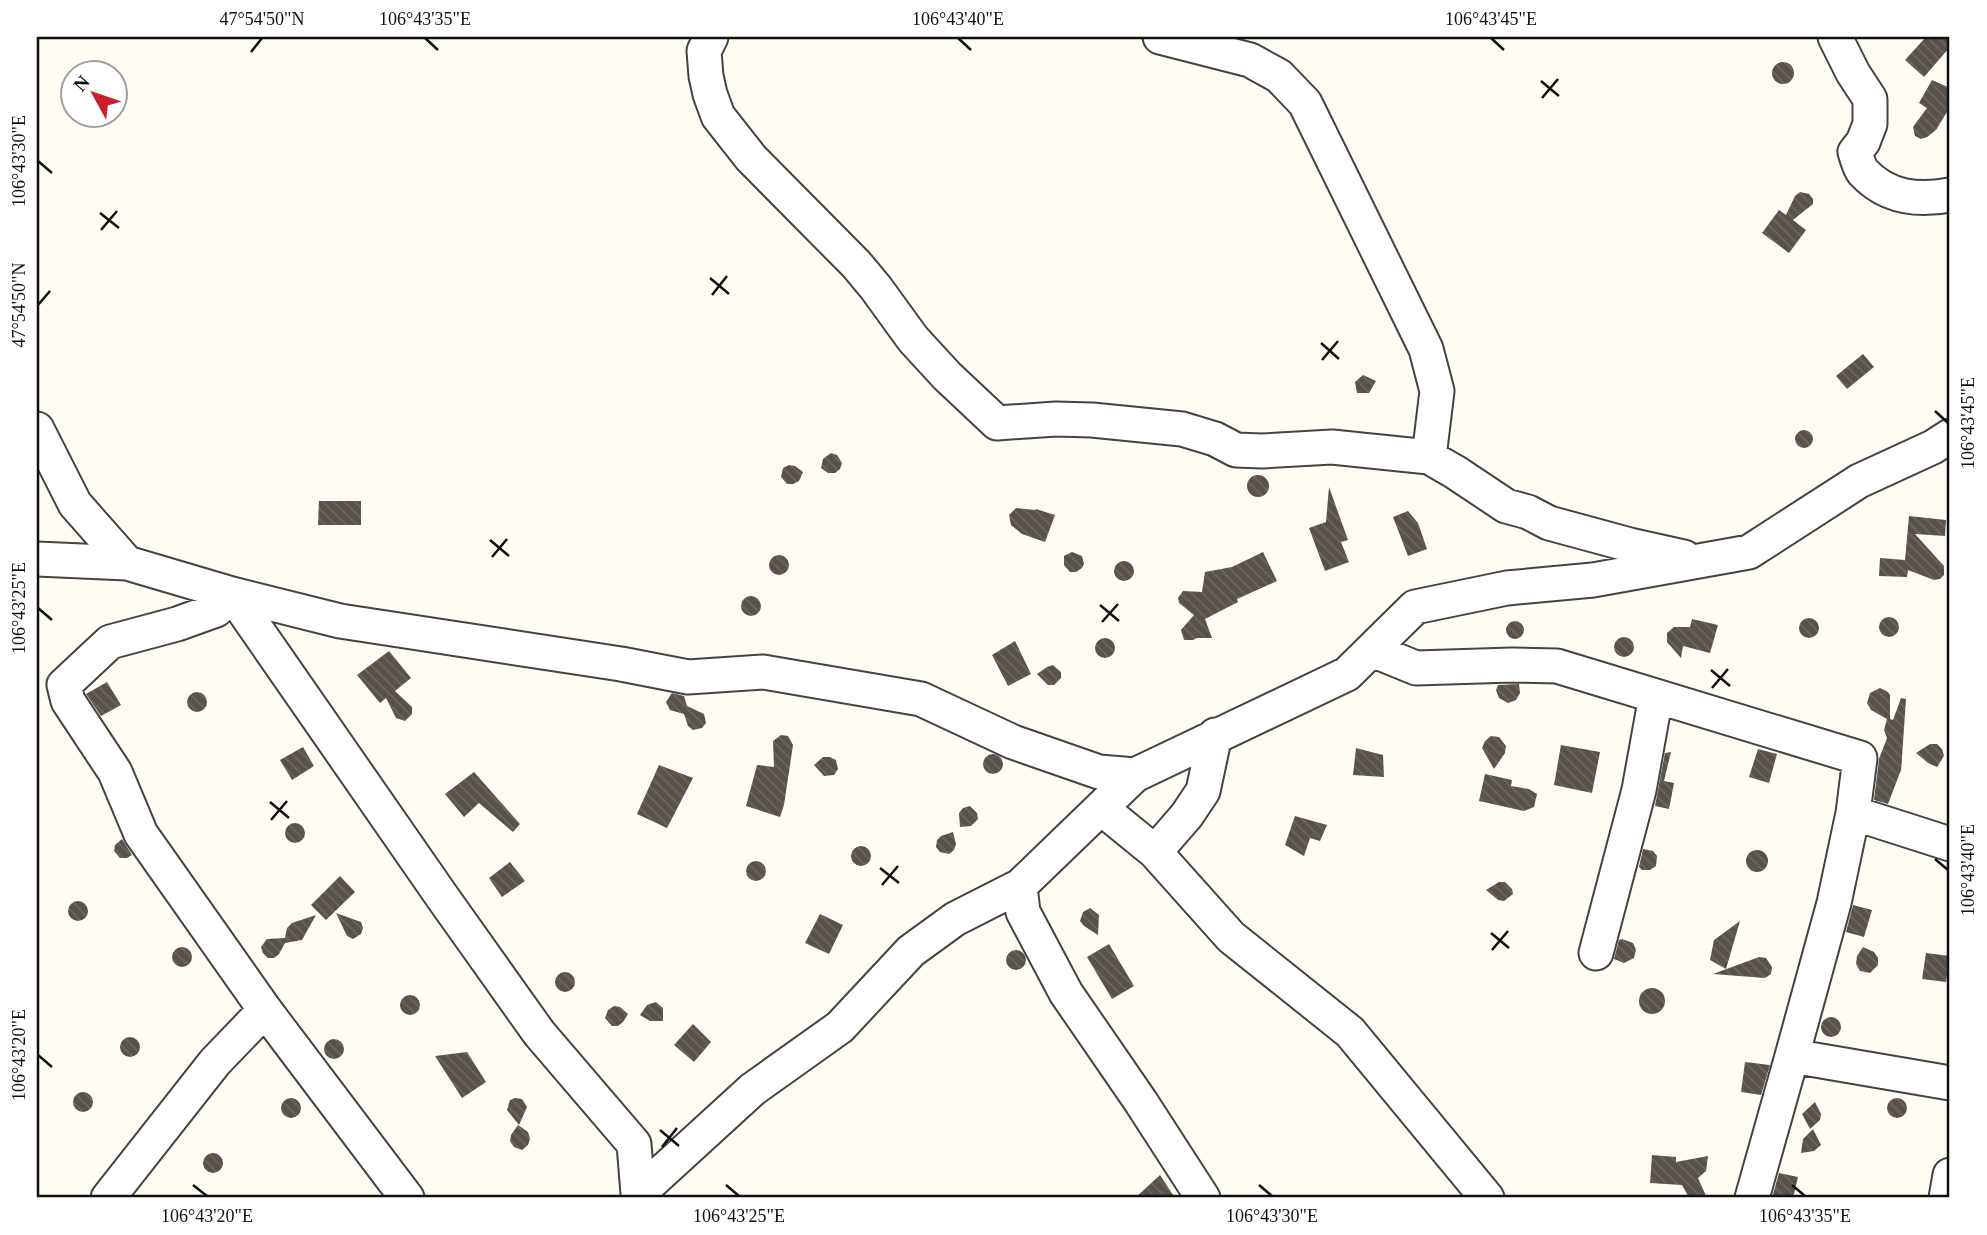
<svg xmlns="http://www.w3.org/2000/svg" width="1987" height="1235" font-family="Georgia,serif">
<defs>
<pattern id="building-back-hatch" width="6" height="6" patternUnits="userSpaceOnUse" patternTransform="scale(1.75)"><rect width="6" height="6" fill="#59514b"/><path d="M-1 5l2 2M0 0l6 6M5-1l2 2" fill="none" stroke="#6c6561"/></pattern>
</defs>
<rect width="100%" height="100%" fill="#fffcf3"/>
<path fill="url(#building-back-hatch)" d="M 1926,37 L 1950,37 L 1950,47 L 1924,77 L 1905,60 Z
M1772 73a11 11 0 1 1 22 0a11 11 0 1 1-22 0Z
M 1932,80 L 1950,88 L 1950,107 L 1936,130 L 1927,137 L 1921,139 L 1915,136 L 1913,127 L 1927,108 L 1919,103 Z
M 1800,192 L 1809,194 L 1813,199 L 1813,204 L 1793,220 L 1806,230 L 1789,253 L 1762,233 L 1779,210 L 1786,215 L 1795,196 Z
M 1863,354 L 1874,367 L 1847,389 L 1836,376 Z
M 1363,375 L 1376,381 L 1369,393 L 1357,393 L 1355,382 Z
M1795 439a9 9 0 1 1 18 0a9 9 0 1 1-18 0Z
M 831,453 L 837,455 L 842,463 L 840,469 L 835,473 L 828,473 L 821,468 L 823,459 Z
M 789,465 L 795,466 L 803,472 L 799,481 L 793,484 L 787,484 L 781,477 L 783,468 Z
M1247 486a11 11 0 1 1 22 0a11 11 0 1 1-22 0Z
M 1329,487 L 1348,540 L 1341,542 L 1349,562 L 1325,571 L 1309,528 L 1326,522 Z
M 319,501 L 361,501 L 361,525 L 318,525 Z
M 1016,508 L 1035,510 L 1036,509 L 1055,515 L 1045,542 L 1022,534 L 1011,525 L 1009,515 Z
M 1408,511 L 1418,523 L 1427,549 L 1408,556 L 1393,517 Z
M 1909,516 L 1946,520 L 1945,536 L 1915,534 L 1944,566 L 1944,575 L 1940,579 L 1934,580 L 1908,570 L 1907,577 L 1879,576 L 1880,558 L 1905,560 Z
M 1072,552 L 1082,556 L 1084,564 L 1082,568 L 1076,572 L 1070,572 L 1064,565 L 1064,556 Z
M 1263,552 L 1277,581 L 1237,599 L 1238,602 L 1205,619 L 1212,638 L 1197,638 L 1193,640 L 1184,640 L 1181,630 L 1194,615 L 1179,603 L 1178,598 L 1183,591 L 1202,592 L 1205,572 L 1232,567 Z
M769 565a10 10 0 1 1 20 0a10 10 0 1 1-20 0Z
M1114 571a10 10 0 1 1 20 0a10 10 0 1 1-20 0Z
M741 606a10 10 0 1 1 20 0a10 10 0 1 1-20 0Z
M1879 627a10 10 0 1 1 20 0a10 10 0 1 1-20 0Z
M1799 628a10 10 0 1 1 20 0a10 10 0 1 1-20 0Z
M 1692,619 L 1718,625 L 1710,653 L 1683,646 L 1681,658 L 1667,642 L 1667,633 L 1674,627 L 1690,627 Z
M1506 630a9 9 0 1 1 18 0a9 9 0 1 1-18 0Z
M1614 647a10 10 0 1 1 20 0a10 10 0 1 1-20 0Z
M1095 648a10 10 0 1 1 20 0a10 10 0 1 1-20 0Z
M 1015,641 L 1031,674 L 1008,686 L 992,655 Z
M 389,651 L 411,678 L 395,691 L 412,707 L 412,714 L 405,721 L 396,718 L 386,698 L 380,703 L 357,675 Z
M 1053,665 L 1061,672 L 1061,678 L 1054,685 L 1048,685 L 1037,674 L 1047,667 Z
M 107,682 L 121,705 L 101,716 L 86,694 Z
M 1519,684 L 1520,693 L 1516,700 L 1508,703 L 1499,698 L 1496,690 L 1498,685 Z
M 1880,688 L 1888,692 L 1890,695 L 1890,719 L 1893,720 L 1901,698 L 1906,699 L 1901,772 L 1901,770 L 1888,804 L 1874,800 L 1879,759 L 1887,738 L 1884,730 L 1887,719 L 1871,710 L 1867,703 L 1870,693 Z
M187 702a10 10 0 1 1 20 0a10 10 0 1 1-20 0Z
M 672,693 L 684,696 L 687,706 L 704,714 L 706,723 L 702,728 L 693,730 L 688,726 L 684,714 L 670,710 L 666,702 Z
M 781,735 L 788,736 L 793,745 L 784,805 L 780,817 L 746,806 L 757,765 L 774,767 L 773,741 Z
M 1491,736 L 1499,737 L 1506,746 L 1505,753 L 1494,769 L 1482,748 L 1485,741 Z
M 1930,744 L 1937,744 L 1942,749 L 1944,756 L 1937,767 L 1928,763 L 1916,753 Z
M 1561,745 L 1600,752 L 1592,793 L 1554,785 Z
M 303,747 L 314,766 L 292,780 L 280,760 Z
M 1356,748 L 1383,755 L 1384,777 L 1353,775 Z
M 1758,749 L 1777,754 L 1769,783 L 1749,777 Z
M 1671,752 L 1664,781 L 1674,783 L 1669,809 L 1655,806 L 1665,753 Z
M983 764a10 10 0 1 1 20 0a10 10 0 1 1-20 0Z
M 823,757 L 830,757 L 836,760 L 838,769 L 834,775 L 824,776 L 814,765 Z
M 659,765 L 693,778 L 667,828 L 637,814 Z
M 474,772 L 520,824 L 513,832 L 479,803 L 464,817 L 445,794 Z
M 1485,774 L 1512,780 L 1511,786 L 1529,789 L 1537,794 L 1534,807 L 1524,811 L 1479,801 Z
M 970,806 L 977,813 L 978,819 L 971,826 L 960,827 L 959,813 L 963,808 Z
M 1295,816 L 1327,825 L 1320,841 L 1310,838 L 1304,856 L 1285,845 Z
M285 833a10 10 0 1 1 20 0a10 10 0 1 1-20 0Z
M 953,832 L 956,844 L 954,850 L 949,854 L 940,852 L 936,847 L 937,840 L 941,836 Z
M 122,839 L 132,855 L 127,858 L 120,858 L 114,851 L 115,845 Z
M851 856a10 10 0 1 1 20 0a10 10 0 1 1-20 0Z
M 1643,849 L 1653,851 L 1657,856 L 1656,866 L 1650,870 L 1642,870 L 1639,867 Z
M1746 861a11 11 0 1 1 22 0a11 11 0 1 1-22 0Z
M746 871a10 10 0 1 1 20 0a10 10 0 1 1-20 0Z
M 510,862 L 525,881 L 502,897 L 489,878 Z
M 340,876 L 355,892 L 326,920 L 311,905 Z
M 1499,882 L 1505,882 L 1512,889 L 1513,894 L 1504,901 L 1498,900 L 1486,890 Z
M68 911a10 10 0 1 1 20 0a10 10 0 1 1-20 0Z
M 1853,905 L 1872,910 L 1864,937 L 1846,932 Z
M 1090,908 L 1099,915 L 1098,935 L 1084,926 L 1080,921 L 1083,912 Z
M 336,913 L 361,922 L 363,928 L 361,934 L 353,939 L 347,936 Z
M 820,914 L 843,925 L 829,954 L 805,943 Z
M 316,915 L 302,940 L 285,943 L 279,954 L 274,958 L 268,958 L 263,953 L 261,947 L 267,939 L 285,938 L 287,928 L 292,923 Z
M 1740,921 L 1726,969 L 1710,960 L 1714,940 Z
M 1622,939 L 1633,943 L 1636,950 L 1634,958 L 1624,963 L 1614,959 L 1619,940 Z
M 1109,944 L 1134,986 L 1112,999 L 1087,957 Z
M 1863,947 L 1874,952 L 1878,958 L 1878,965 L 1870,973 L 1860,971 L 1856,964 L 1857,956 Z
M172 957a10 10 0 1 1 20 0a10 10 0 1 1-20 0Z
M1006 960a10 10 0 1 1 20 0a10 10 0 1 1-20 0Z
M 1926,953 L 1950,956 L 1946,982 L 1922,979 Z
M 1759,957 L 1766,958 L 1772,967 L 1771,974 L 1765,978 L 1713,974 Z
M555 982a10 10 0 1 1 20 0a10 10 0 1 1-20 0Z
M1639 1001a13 13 0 1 1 26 0a13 13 0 1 1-26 0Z
M400 1005a10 10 0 1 1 20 0a10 10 0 1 1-20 0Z
M 656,1002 L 663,1008 L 663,1021 L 650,1021 L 640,1015 L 647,1005 Z
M 614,1006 L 620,1007 L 628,1014 L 623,1022 L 618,1026 L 612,1026 L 605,1018 L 608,1010 Z
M1821 1027a10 10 0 1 1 20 0a10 10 0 1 1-20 0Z
M 693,1024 L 711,1042 L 694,1062 L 674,1045 Z
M120 1047a10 10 0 1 1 20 0a10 10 0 1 1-20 0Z
M324 1049a10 10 0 1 1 20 0a10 10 0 1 1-20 0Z
M 467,1052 L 486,1082 L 462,1098 L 435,1056 Z
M 1745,1062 L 1770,1065 L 1761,1095 L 1741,1092 Z
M73 1102a10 10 0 1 1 20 0a10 10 0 1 1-20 0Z
M 515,1098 L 522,1099 L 527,1107 L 519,1125 L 507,1110 L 510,1100 Z
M1887 1108a10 10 0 1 1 20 0a10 10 0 1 1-20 0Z
M281 1108a10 10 0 1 1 20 0a10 10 0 1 1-20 0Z
M 1815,1102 L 1821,1114 L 1820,1120 L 1810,1129 L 1802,1114 Z
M 518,1125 L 528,1132 L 530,1139 L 528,1145 L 522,1150 L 514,1147 L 510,1141 L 511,1135 Z
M 1813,1129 L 1821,1145 L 1814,1151 L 1801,1153 L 1803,1139 Z
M203 1163a10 10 0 1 1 20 0a10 10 0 1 1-20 0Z
M 1652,1155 L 1676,1157 L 1676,1162 L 1708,1156 L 1706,1171 L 1698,1178 L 1707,1198 L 1689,1198 L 1682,1185 L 1650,1183 Z
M 1779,1173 L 1798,1177 L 1793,1198 L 1772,1198 Z
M 1160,1175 L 1175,1198 L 1135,1198 Z"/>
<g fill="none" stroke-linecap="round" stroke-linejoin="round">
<defs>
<path id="minor" d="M 711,37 L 704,51 L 706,76 L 710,94 L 718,116 L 751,158 L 856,264 L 876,288 L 913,339 L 947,376 L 997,423 L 1056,419 L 1092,420 L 1182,429 L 1215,439 L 1236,450 L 1262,451 L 1332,447 L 1429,457 L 1455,472 L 1506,506 L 1528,512 L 1549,523 L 1630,545 L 1684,557
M 1160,37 L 1250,60 L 1279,76 L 1305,103 L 1426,349 L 1437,391 L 1429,457
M 1835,37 L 1853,73 L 1870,99 L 1870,124 L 1863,142 L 1855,152 C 1857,158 1859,167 1863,172 C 1887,198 1918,201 1950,195
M 37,429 L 75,504 L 127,563 L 232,594 L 340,621 L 621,664 L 688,677 L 763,672 L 921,699 L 1013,742 L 1099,772 L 1135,775
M 37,559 L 127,563
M 1372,650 L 1416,668 L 1512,665 L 1557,666 L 1860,758 L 1853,813 L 1950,844
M 1101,808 L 1155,852 L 1231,937 L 1350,1032 L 1487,1198
M 1853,813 L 1834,903 L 1792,1056 L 1950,1083
M 1155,852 L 1187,815 L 1203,791 L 1215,735
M 1596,953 L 1639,790 L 1656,696
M 638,1194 L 753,1089 L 840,1027 L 911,951 L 955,919 L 1020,886
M 108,1198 L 215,1062 L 265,1010
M 407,1198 L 265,1010 L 141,834 L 115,772 L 68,701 L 64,685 L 110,642 L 177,624 L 216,610 L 232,594 L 443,898 L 539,1033 L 634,1144 L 638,1194 L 640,1198
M 1203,1198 L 1141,1102 L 1066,993 L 1023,912 L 1020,886 L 1135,775 L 1347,674 L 1415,607 L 1507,588 L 1593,580 L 1749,552 L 1859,481 L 1933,447 L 1950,436
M 1752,1198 L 1792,1056
M 1946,1198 L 1950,1175"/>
</defs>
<use href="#minor" stroke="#434343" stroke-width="37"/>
<use href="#minor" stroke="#fff" stroke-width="33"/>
</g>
<path fill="none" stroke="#101010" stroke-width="2.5" d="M 425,38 L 438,50M 958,38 L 971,50M 1491,38 L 1504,50M 251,52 L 262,38M 1541,81 L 1559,96M 1542,98 L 1558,79M 38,161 L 52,173M 100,213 L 119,228M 101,230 L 117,211M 710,278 L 729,294M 712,295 L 727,276M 38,305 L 50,291M 1321,343 L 1339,359M 1322,360 L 1338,341M 1935,411 L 1948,423M 490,540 L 509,556M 492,557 L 507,539M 1100,605 L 1119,621M 38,608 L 52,620M 1102,622 L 1118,604M 1711,670 L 1730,686M 1712,688 L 1728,669M 270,802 L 289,818M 271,820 L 287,801M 1935,859 L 1948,870M 880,868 L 899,883M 882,885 L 898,866M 1491,933 L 1509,948M 1492,950 L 1508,931M 38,1055 L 52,1067M 660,1130 L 679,1146M 662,1147 L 677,1128M 193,1185 L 207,1196M 726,1185 L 739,1196M 1259,1185 L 1272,1196M 1792,1185 L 1805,1196"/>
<rect width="1987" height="1235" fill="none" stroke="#ffffff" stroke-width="77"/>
<g transform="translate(94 94) rotate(310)"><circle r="33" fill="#ffffff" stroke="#9f9f9f" stroke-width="2"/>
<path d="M0-5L12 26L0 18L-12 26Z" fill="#c8202a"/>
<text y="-10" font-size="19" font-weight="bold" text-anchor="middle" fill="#101010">N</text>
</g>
<rect x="38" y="38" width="1910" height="1158" fill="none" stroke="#101010" stroke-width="2.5"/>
<g font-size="18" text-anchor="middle" fill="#101010">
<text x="262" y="25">47°54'50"N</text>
<text x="425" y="25">106°43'35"E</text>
<text x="958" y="25">106°43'40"E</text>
<text x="1491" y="25">106°43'45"E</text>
<text transform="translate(19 161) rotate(-90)" y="6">106°43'30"E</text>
<text transform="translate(19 305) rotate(-90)" y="6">47°54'50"N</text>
<text transform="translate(1968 423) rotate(-90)" y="6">106°43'45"E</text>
<text transform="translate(19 608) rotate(-90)" y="6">106°43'25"E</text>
<text transform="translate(1968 870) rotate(-90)" y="6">106°43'40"E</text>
<text transform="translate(19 1055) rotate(-90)" y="6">106°43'20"E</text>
<text x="207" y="1222">106°43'20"E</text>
<text x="739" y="1222">106°43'25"E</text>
<text x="1272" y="1222">106°43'30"E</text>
<text x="1805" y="1222">106°43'35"E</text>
</g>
</svg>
